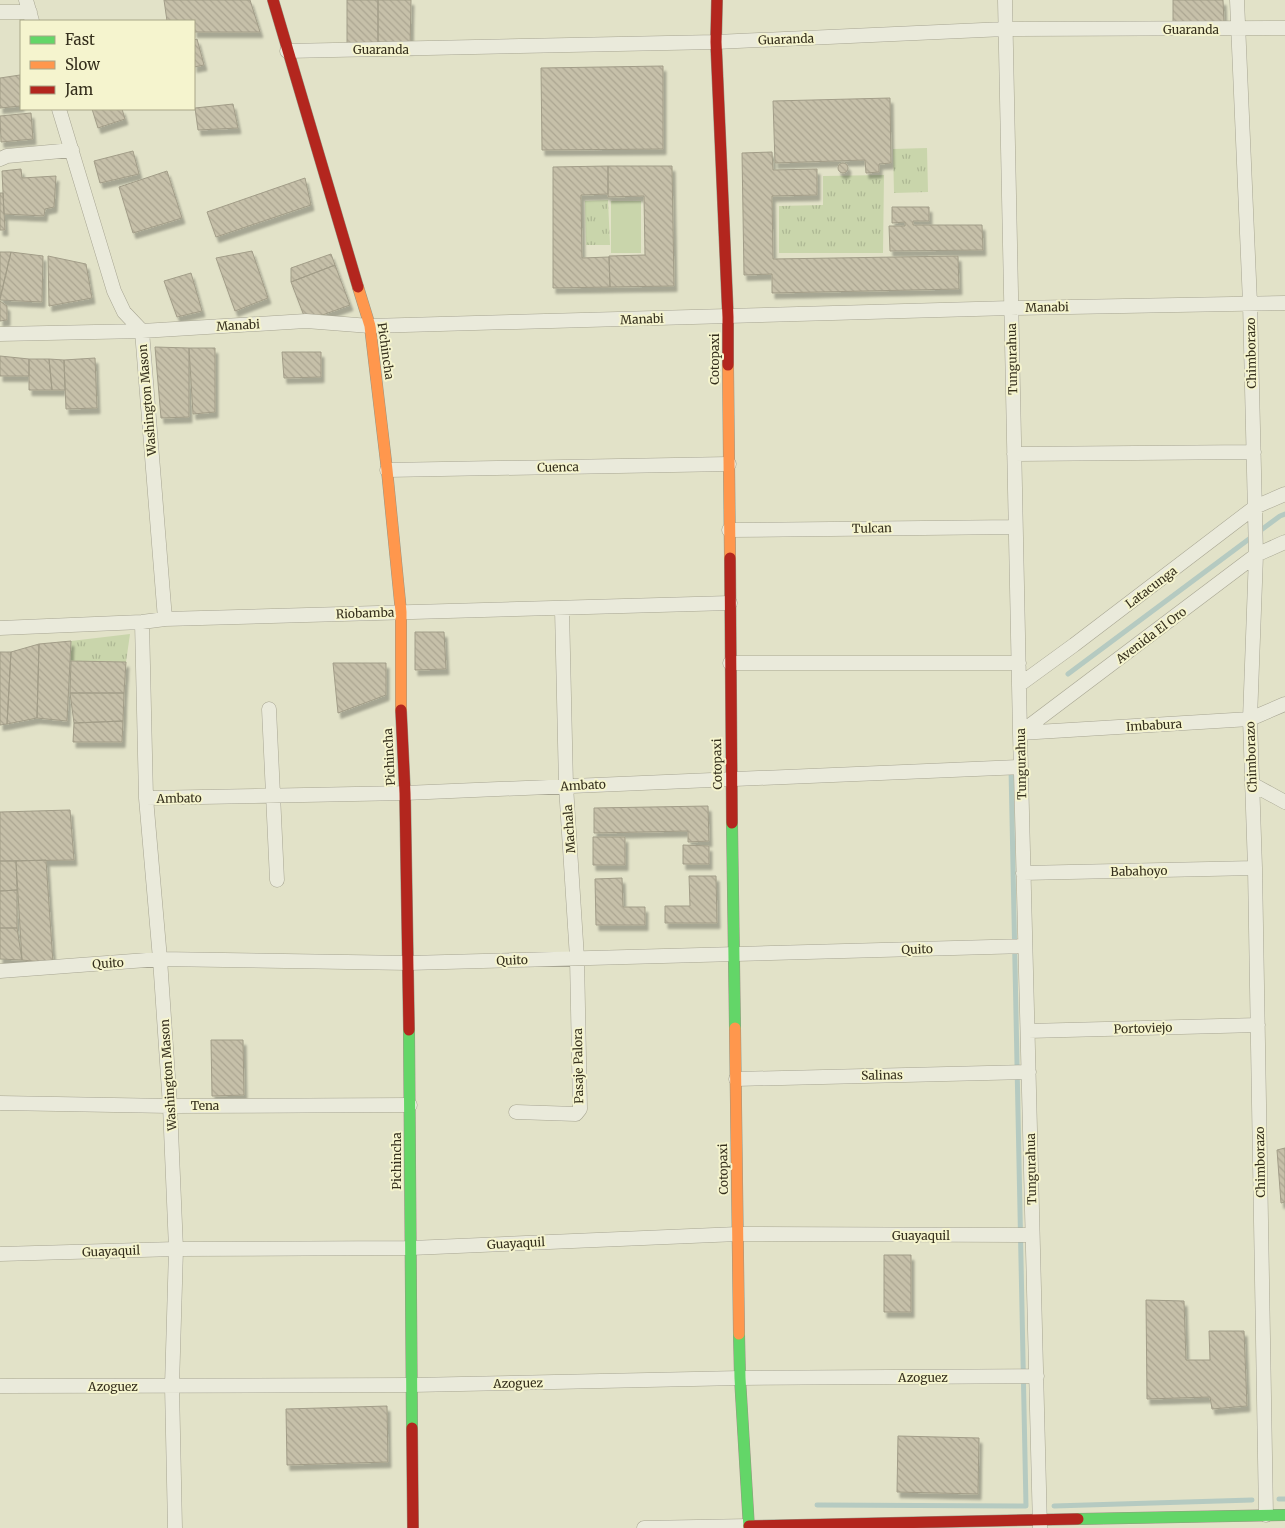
<svg xmlns="http://www.w3.org/2000/svg" width="1285" height="1528" font-family="Merriweather,serif">
<defs>
<pattern id="park-tufts" width="24" height="20" patternUnits="userSpaceOnUse" patternTransform="scale(1.25)"><rect width="24" height="20" fill="#c9d5ab"/><path d="M3 7l-1-3M5 7V3M7 7l1-3M15 17l-1-3M17 17v-4M19 17l1-3" fill="none" stroke="#adb793"/></pattern>
<pattern id="building-back-hatch" width="6" height="6" patternUnits="userSpaceOnUse" patternTransform="scale(1.25)"><rect width="6" height="6" fill="#c6c0a9"/><path d="M-1 5l2 2M0 0l6 6M5-1l2 2" fill="none" stroke="#aba591"/></pattern>
<filter id="shadow"><feDropShadow dx="3" dy="5.5" stdDeviation="1" flood-color="#0004"/></filter>
</defs>
<rect width="100%" height="100%" fill="#e2e2c8"/>
<path fill="#c9d5ab" d="M 611,201 L 641,201 L 641,253 L 611,253 Z"/>
<path fill="url(#park-tufts)" d="M 927,148 L 928,192 L 894,193 L 893,149 Z
M 884,175 L 883,253 L 779,253 L 779,206 L 823,205 L 823,176 Z
M 608,200 L 610,245 L 586,245 L 585,201 Z
M 130,634 L 126,662 L 70,662 L 71,641 Z"/>
<g fill="none" stroke-linecap="round" stroke-linejoin="round">
<path stroke="#b5cac1" stroke-width="5" d="M 1068,674 L 1280,516 L 1285,514
M 1279,1499 L 1285,1499
M 817,1505 L 1026,1506 L 1011,768
M 1054,1506 L 1252,1500"/>
</g>
<path fill="url(#building-back-hatch)" stroke="#a29d88" filter="url(#shadow)" d="M 164,0 L 250,0 L 260,32 L 194,32 L 194,21 L 167,21 Z
M 347,0 L 378,0 L 378,49 L 347,49 Z
M 378,0 L 411,0 L 410,49 L 378,49 Z
M 1173,0 L 1223,0 L 1224,22 L 1173,23 Z
M 197,39 L 204,65 L 194,67 L 194,40 Z
M 663,66 L 663,149 L 542,150 L 541,68 Z
M 20,75 L 21,106 L 0,108 L 0,78 Z
M 890,98 L 891,163 L 879,164 L 879,172 L 866,173 L 865,160 L 775,163 L 773,101 Z
M 233,104 L 238,128 L 198,130 L 195,108 Z
M 92,109 L 122,109 L 125,119 L 98,128 Z
M 31,113 L 33,139 L 1,142 L 0,116 Z
M 133,151 L 139,174 L 100,183 L 94,161 Z
M 772,152 L 773,170 L 817,169 L 817,195 L 772,196 L 773,259 L 958,256 L 959,289 L 772,293 L 772,274 L 744,275 L 742,153 Z
M838 168a5 5 0 1 1 10 0a5 5 0 1 1-10 0Z
M 608,166 L 608,194 L 581,195 L 582,258 L 609,257 L 610,287 L 553,288 L 553,167 Z
M 608,166 L 672,166 L 674,286 L 610,287 L 609,256 L 645,255 L 644,196 L 608,197 Z
M 21,169 L 22,178 L 56,176 L 54,207 L 45,209 L 44,216 L 4,214 L 2,171 Z
M 167,171 L 182,218 L 133,233 L 119,187 Z
M 305,178 L 311,205 L 216,237 L 207,212 Z
M 0,193 L 3,193 L 5,230 L 0,230 Z
M 892,207 L 929,207 L 929,221 L 913,221 L 913,225 L 982,225 L 983,250 L 890,251 L 889,226 L 905,226 L 905,222 L 892,223 Z
M 252,251 L 268,298 L 235,311 L 216,258 Z
M 0,252 L 11,252 L 0,298 Z
M 11,252 L 43,256 L 42,302 L 0,300 Z
M 331,254 L 335,265 L 291,282 L 291,268 Z
M 48,256 L 86,264 L 92,298 L 49,306 Z
M 335,265 L 350,305 L 306,321 L 291,282 Z
M 191,273 L 202,311 L 177,317 L 164,281 Z
M 0,301 L 7,306 L 7,320 L 0,321 Z
M 155,347 L 189,348 L 189,417 L 161,418 Z
M 189,348 L 215,348 L 215,412 L 193,414 Z
M 282,352 L 321,352 L 321,377 L 284,378 Z
M 0,356 L 29,359 L 29,376 L 0,376 Z
M 95,358 L 97,408 L 66,409 L 64,360 Z
M 29,359 L 49,359 L 52,390 L 29,390 Z
M 49,359 L 64,360 L 65,390 L 52,390 Z
M 415,632 L 444,632 L 446,669 L 415,670 Z
M 71,641 L 67,721 L 37,718 L 39,644 Z
M 39,644 L 37,718 L 7,724 L 11,652 Z
M 0,652 L 11,652 L 7,724 L 0,725 Z
M 71,661 L 126,662 L 124,693 L 70,693 Z
M 333,663 L 386,663 L 386,695 L 338,713 Z
M 70,693 L 124,693 L 123,721 L 74,723 Z
M 123,721 L 122,742 L 73,742 L 74,723 Z
M 708,806 L 709,841 L 688,842 L 688,831 L 594,833 L 594,808 Z
M 70,810 L 74,860 L 0,861 L 0,812 Z
M 593,837 L 625,837 L 625,865 L 593,865 Z
M 683,845 L 709,846 L 709,864 L 683,864 Z
M 46,860 L 53,963 L 22,960 L 16,861 Z
M 0,861 L 16,861 L 17,890 L 0,891 Z
M 689,876 L 716,876 L 717,923 L 665,923 L 665,906 L 690,906 Z
M 622,878 L 623,907 L 645,907 L 645,925 L 596,925 L 595,879 Z
M 17,890 L 17,928 L 0,928 L 0,891 Z
M 0,928 L 17,928 L 22,960 L 0,959 Z
M 211,1040 L 243,1040 L 244,1095 L 212,1096 Z
M 1285,1148 L 1285,1202 L 1281,1203 L 1277,1150 Z
M 884,1255 L 911,1255 L 911,1312 L 884,1312 Z
M 1146,1300 L 1184,1301 L 1186,1360 L 1210,1360 L 1209,1331 L 1244,1331 L 1247,1406 L 1212,1409 L 1210,1397 L 1147,1399 Z
M 387,1406 L 388,1462 L 287,1465 L 286,1409 Z
M 898,1436 L 979,1438 L 978,1494 L 897,1492 Z"/>
<g fill="none" stroke-linecap="round" stroke-linejoin="round">
<defs>
<path id="street" d="M 26,0 L 32,21
M 1005,0 L 1020,733 L 1040,1528
M 1237,0 L 1250,303 L 1256,555 L 1250,719 L 1255,868 L 1266,1515
M 0,12 L 30,12
M 287,51 L 716,42 L 1005,29 L 1285,28
M 59,109 L 114,291 L 124,312 L 142,331 L 165,619
M 0,159 L 7,156 L 72,150
M 0,334 L 142,331 L 306,321 L 370,326 L 1011,308 L 1285,303
M 1014,454 L 1254,452
M 387,470 L 729,464
M 729,530 L 1015,527
M 142,622 L 146,798 L 160,959 L 170,1106 L 176,1249 L 172,1386 L 175,1528
M 0,628 L 142,622 L 165,619 L 730,603
M 730,663 L 1019,663
M 1019,685 L 1074,645 L 1255,507 L 1285,494
M 269,709 L 277,880
M 1020,733 L 1256,555 L 1285,542
M 1020,733 L 1250,719 L 1285,704
M 1252,784 L 1285,802
M 146,798 L 405,793 L 1021,767
M 1023,873 L 1255,868
M 0,971 L 160,959 L 409,963 L 1025,946
M 1028,1031 L 1258,1025
M 736,1079 L 1029,1072
M 0,1103 L 170,1106 L 410,1105
M 516,1112 L 576,1114 L 580,1109 L 577,958 L 566,786 L 562,609
M 0,1254 L 176,1249 L 411,1248 L 738,1234 L 1032,1235
M 0,1386 L 412,1385 L 740,1378 L 1037,1376
M 644,1528 L 749,1526"/>
<path id="fast" d="M 732,823 L 735,1028
M 409,1030 L 412,1428
M 739,1334 L 740,1378 L 749,1528
M 1078,1519 L 1285,1515"/>
<path id="slow" d="M 358,287 L 370,326 L 387,470 L 401,612 L 401,710
M 728,365 L 730,558
M 735,1028 L 739,1334"/>
<path id="jam" d="M 273,0 L 358,287
M 717,0 L 716,42 L 728,317 L 728,365
M 730,558 L 732,823
M 401,710 L 405,793 L 409,1030
M 412,1428 L 413,1528
M 749,1526 L 1078,1519"/>
</defs>
<use href="#street" stroke="#a7a592" stroke-width="15"/>
<use href="#fast" stroke="#979482" stroke-width="12"/>
<use href="#slow" stroke="#979482" stroke-width="12"/>
<use href="#jam" stroke="#979482" stroke-width="12"/>
<use href="#street" stroke="#eaeadb" stroke-width="14"/>
<use href="#fast" stroke="#63d668" stroke-width="11"/>
<use href="#slow" stroke="#ff974d" stroke-width="11"/>
<use href="#jam" stroke="#b3261e" stroke-width="11"/>
</g>
<g text-anchor="middle" dominant-baseline="central" stroke-width="4" stroke-linejoin="round" paint-order="stroke">
<g font-size="12" fill="#352f1c" stroke="#f5f4ce">
<text x="1191" y="29">Guaranda</text>
<text transform="translate(786 39) rotate(-2)">Guaranda</text>
<text x="381" y="49">Guaranda</text>
<text transform="translate(1047 307) rotate(-1)">Manabi</text>
<text transform="translate(642 319) rotate(-2)">Manabi</text>
<text transform="translate(238 325) rotate(-3)">Manabi</text>
<text transform="translate(386 351) rotate(82)">Pichincha</text>
<text transform="translate(1251 353) rotate(-91)">Chimborazo</text>
<text transform="translate(714 359) rotate(-90)">Cotopaxi</text>
<text transform="translate(1012 359) rotate(-91)">Tungurahua</text>
<text transform="translate(147 400) rotate(-95)">Washington Mason</text>
<text transform="translate(558 467) rotate(-1)">Cuenca</text>
<text transform="translate(872 528) rotate(-1)">Tulcan</text>
<text transform="translate(1151 587) rotate(-37)">Latacunga</text>
<text transform="translate(365 613) rotate(-2)">Riobamba</text>
<text transform="translate(1151 635) rotate(-37)">Avenida El Oro</text>
<text transform="translate(1154 725) rotate(-3)">Imbabura</text>
<text transform="translate(389 757) rotate(-93)">Pichincha</text>
<text transform="translate(1251 757) rotate(-92)">Chimborazo</text>
<text transform="translate(717 764) rotate(-91)">Cotopaxi</text>
<text transform="translate(1021 764) rotate(-91)">Tungurahua</text>
<text transform="translate(583 785) rotate(-3)">Ambato</text>
<text transform="translate(179 798) rotate(-1)">Ambato</text>
<text transform="translate(569 829) rotate(-94)">Machala</text>
<text transform="translate(1139 871) rotate(-1)">Babahoyo</text>
<text transform="translate(917 949) rotate(-2)">Quito</text>
<text transform="translate(512 960) rotate(-2)">Quito</text>
<text transform="translate(108 963) rotate(-4)">Quito</text>
<text transform="translate(1143 1028) rotate(-2)">Portoviejo</text>
<text transform="translate(578 1066) rotate(-91)">Pasaje Palora</text>
<text transform="translate(168 1075) rotate(-94)">Washington Mason</text>
<text transform="translate(882 1075) rotate(-1)">Salinas</text>
<text x="205" y="1105">Tena</text>
<text transform="translate(396 1161) rotate(-90)">Pichincha</text>
<text transform="translate(1260 1162) rotate(-91)">Chimborazo</text>
<text transform="translate(723 1169) rotate(-91)">Cotopaxi</text>
<text transform="translate(1031 1169) rotate(-91)">Tungurahua</text>
<text x="921" y="1235">Guayaquil</text>
<text transform="translate(516 1243) rotate(-3)">Guayaquil</text>
<text transform="translate(111 1251) rotate(-2)">Guayaquil</text>
<text x="923" y="1377">Azoguez</text>
<text transform="translate(518 1383) rotate(-1)">Azoguez</text>
<text x="113" y="1386">Azoguez</text>
</g>
</g>
<rect x="20" y="20" width="175" height="90" fill="#f5f4ce" stroke="#a8a587"/>
<rect x="30" y="36" width="25" height="8" fill="#63d668" stroke="#a8a587"/>
<text x="65" y="45" font-size="15" fill="#352f1c">Fast</text>
<rect x="30" y="61" width="25" height="8" fill="#ff974d" stroke="#a8a587"/>
<text x="65" y="70" font-size="15" fill="#352f1c">Slow</text>
<rect x="30" y="86" width="25" height="8" fill="#b3261e" stroke="#a8a587"/>
<text x="65" y="95" font-size="15" fill="#352f1c">Jam</text>
</svg>
